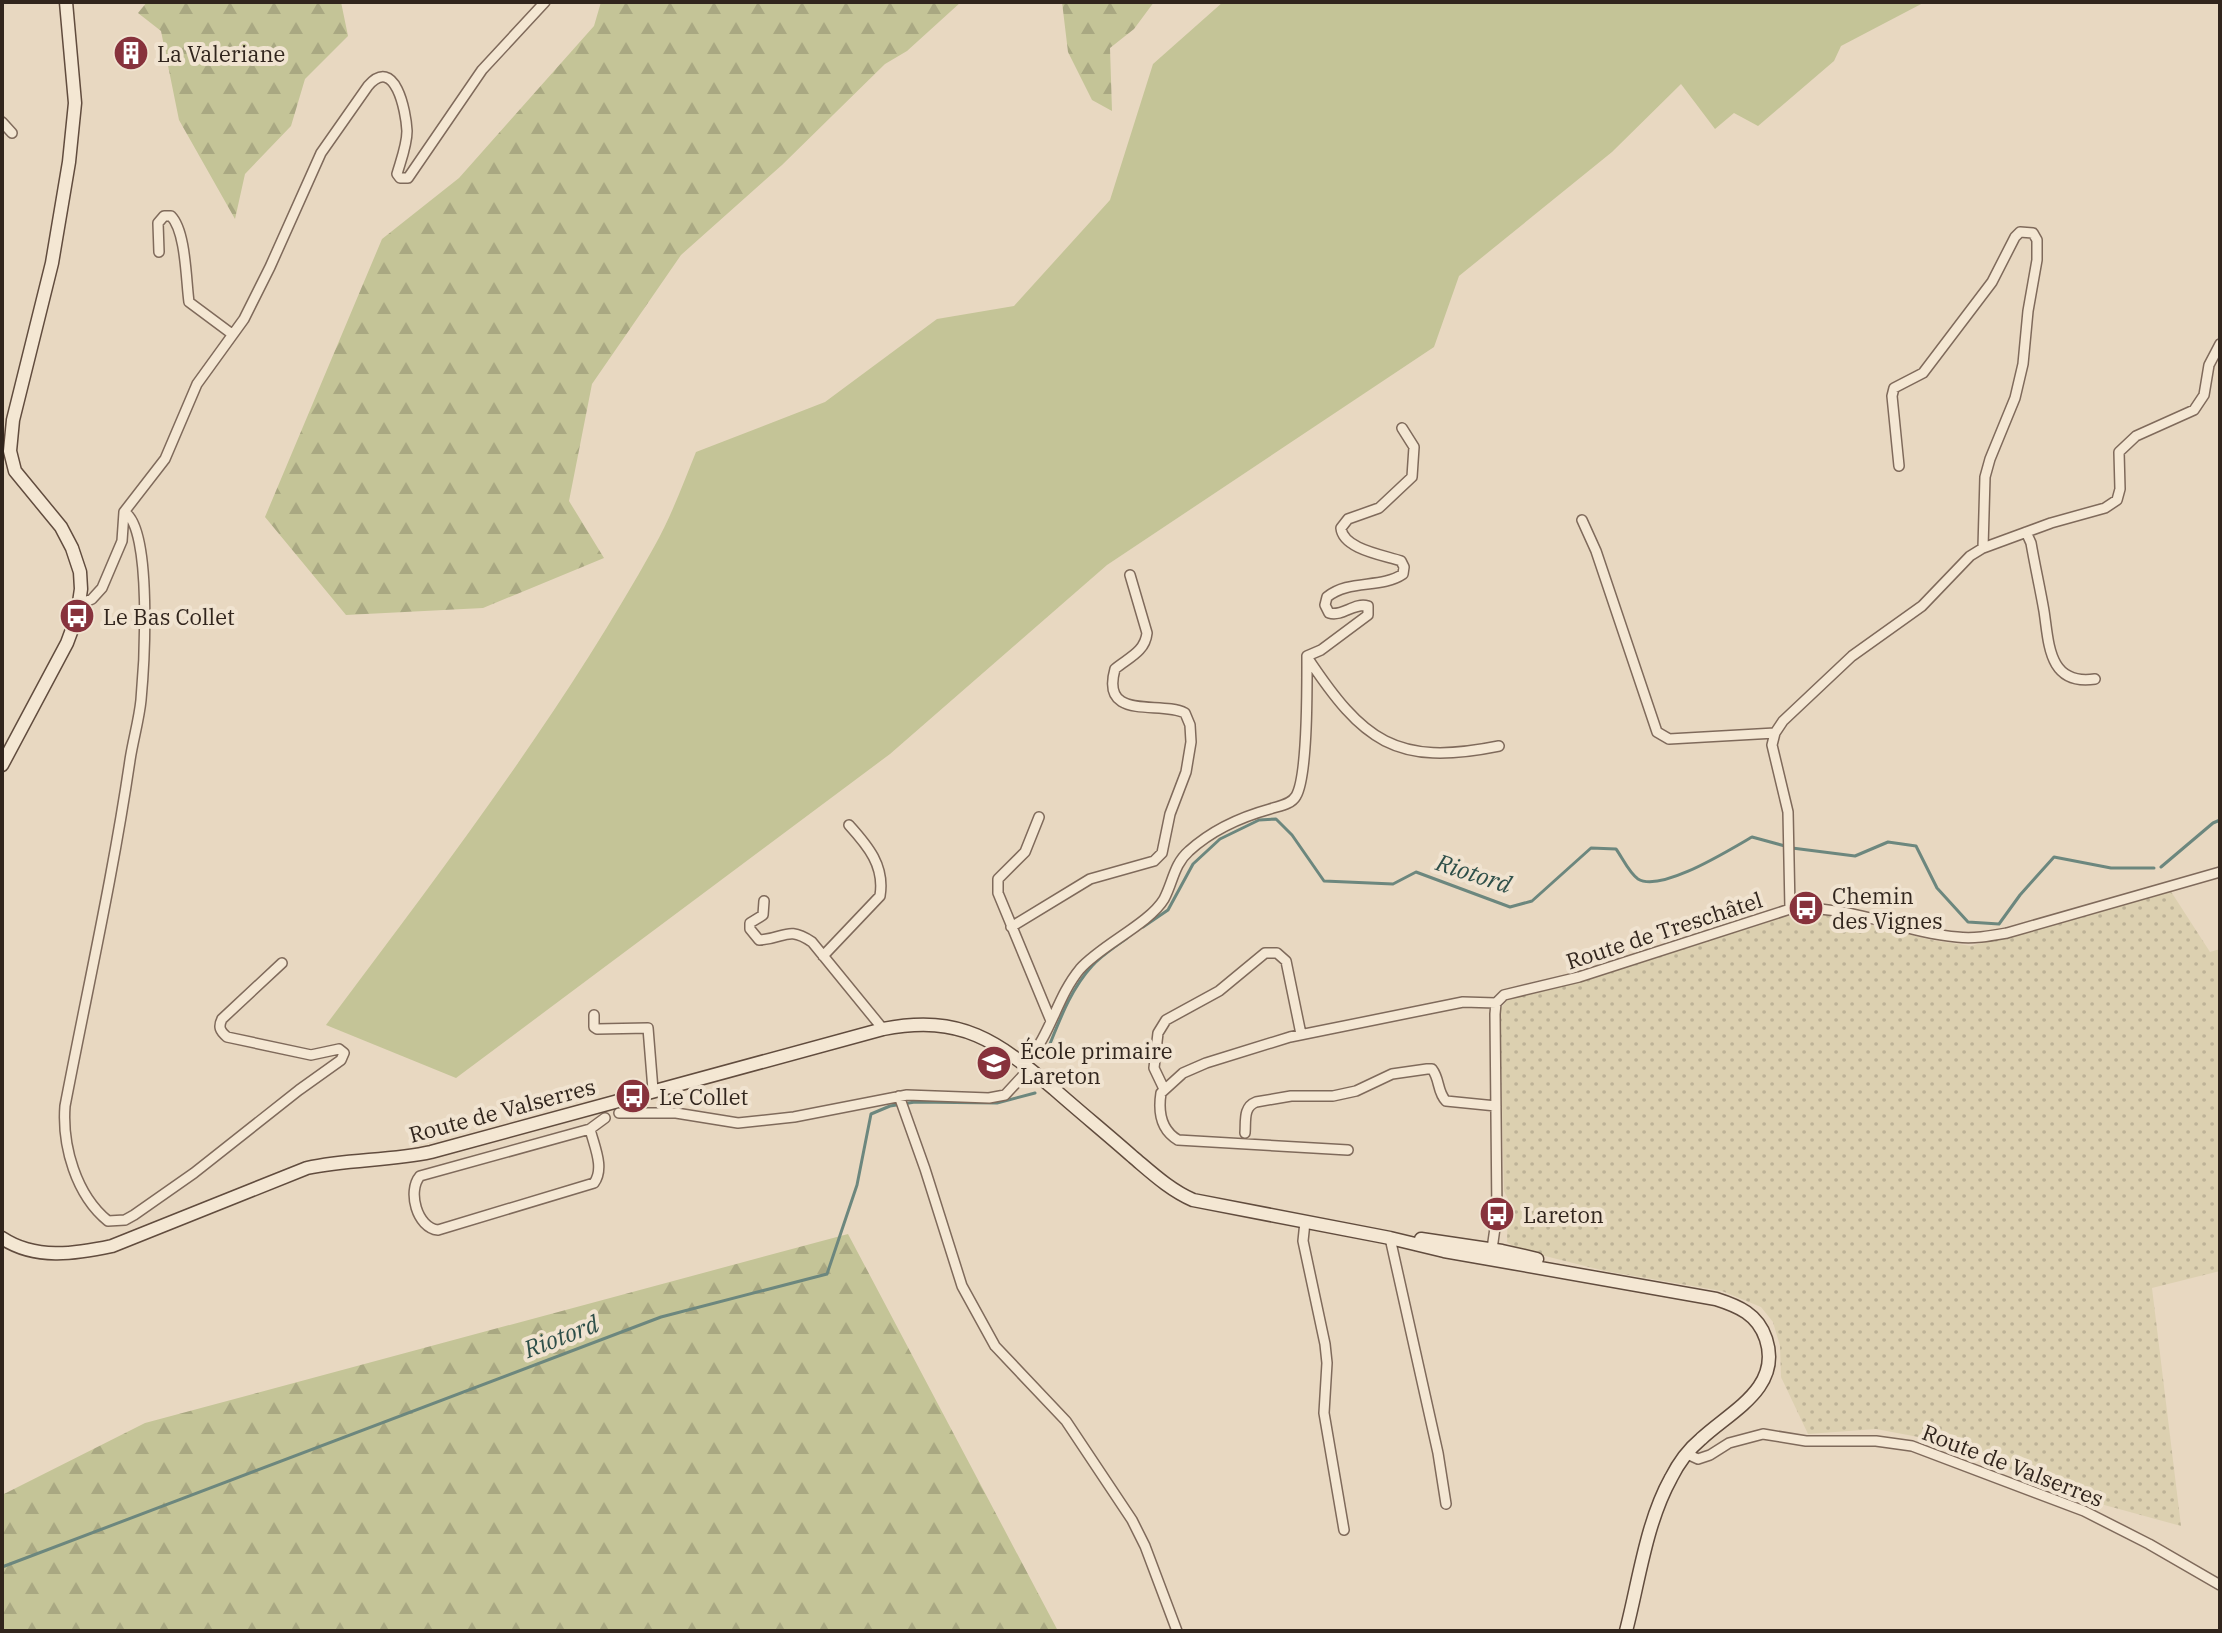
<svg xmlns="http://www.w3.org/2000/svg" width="2222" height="1633" font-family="'IBM Plex Serif',serif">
<defs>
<pattern id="farmland-dots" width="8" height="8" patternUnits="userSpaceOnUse" patternTransform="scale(2)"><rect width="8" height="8" fill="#dcd0b0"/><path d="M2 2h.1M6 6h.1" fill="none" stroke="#bdb297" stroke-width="1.8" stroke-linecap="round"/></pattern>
<pattern id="forest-firs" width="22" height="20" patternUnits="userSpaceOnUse" patternTransform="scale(2)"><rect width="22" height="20" fill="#c4c497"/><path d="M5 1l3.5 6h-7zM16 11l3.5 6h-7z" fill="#a9a882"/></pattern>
</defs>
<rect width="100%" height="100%" fill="#e8d8c1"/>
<path fill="url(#farmland-dots)" d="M 2170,890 L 2210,952 L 2220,949 L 2220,1271 L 2152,1288 L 2181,1526 L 2097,1503 L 1929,1439 L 1876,1429 L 1808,1434 L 1781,1377 L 1780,1346 L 1773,1322 L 1761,1307 L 1722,1291 L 1605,1271 L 1517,1249 L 1507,1242 L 1508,1199 L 1504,1191 L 1500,1019 L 1501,1008 L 1509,998 L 1788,916 L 1833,915 L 1931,940 L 1971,946 Z"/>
<path fill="#c4c497" d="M 1223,2 L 1925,2 L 1841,46 L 1834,61 L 1758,126 L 1734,113 L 1715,129 L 1681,84 L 1612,152 L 1459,276 L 1434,347 L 1107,565 L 890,754 L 456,1078 L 326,1025 C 442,870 560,716 654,547 C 671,517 683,484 696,452 L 825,402 L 937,319 L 1014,306 L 1110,200 L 1153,64 Z"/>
<path fill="url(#forest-firs)" d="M 147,2 L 341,2 L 348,36 L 305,79 L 291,126 L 245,174 L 235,219 L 179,120 L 161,31 L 138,13 Z
M 601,2 L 961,2 L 907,51 L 885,64 L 782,165 L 681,255 L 592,384 L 569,501 L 604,558 L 483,608 L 346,615 L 265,517 L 382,239 L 459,178 L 594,26 Z
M 1062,2 L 1154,2 L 1134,29 L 1110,48 L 1112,111 L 1092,100 L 1068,52 Z
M 848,1234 L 1058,1631 L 2,1631 L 2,1495 L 145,1423 Z"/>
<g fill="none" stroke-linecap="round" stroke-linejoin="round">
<path stroke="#6c877e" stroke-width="3" d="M 1792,848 L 1855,856 L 1888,842 L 1916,846 L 1937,888 L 1968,922 L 1999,924 L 2020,895 L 2054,857 L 2111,868 L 2154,868
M 2161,867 L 2213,823 L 2220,820
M 1143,927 L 1168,910 L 1193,864 L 1220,839 L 1259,820 L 1276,819 L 1292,835 L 1324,881 L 1393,884 L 1416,872 L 1510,907 L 1532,901 L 1591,848 L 1616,849 C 1622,857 1629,873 1638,879 C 1661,893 1729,850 1752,837 L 1785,846
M 1045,1056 C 1058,1025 1069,991 1092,966 C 1102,955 1115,947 1127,938
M 2,1567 L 661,1317 L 827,1274 L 857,1185 L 871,1114 L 890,1106 L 915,1102 L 997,1103 L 1035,1093"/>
<defs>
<path id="street" d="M 2,122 L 12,133
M 159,252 L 158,223 L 164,216 L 171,216 C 186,231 186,281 189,302 L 232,334
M 1899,466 L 1892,396 L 1894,388 L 1923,373 L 1992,282 L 2015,237 L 2020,232 L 2033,233 L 2037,240 L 2037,260 L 2028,311 L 2023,364 L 2015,398 L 1990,459 L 1985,477 L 1983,548
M 124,512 C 153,526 144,668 141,700 C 139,720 133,740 130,760 C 113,876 87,991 65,1106 C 62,1146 76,1195 108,1221 L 125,1220 L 134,1215 L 194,1173 L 299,1090 L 341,1060 L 344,1053 L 339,1049 L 311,1055 L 227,1037 C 220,1031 218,1027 222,1019 L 282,963
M 1582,520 L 1596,551 L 1657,732 L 1669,739 L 1775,733
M 2026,532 L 2031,543 C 2035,566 2040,588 2044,611 C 2049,643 2048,686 2095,679
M 80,604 L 92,599 L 102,588 L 122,541 L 124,512 L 165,459 L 197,384 L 244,319 L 270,267 L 321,153 L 368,86 C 395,55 406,111 407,131 C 407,145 401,160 397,174 L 400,178 L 408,178 L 482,70 L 545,2
M 1307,656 L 1321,650 L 1368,615 L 1368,606 C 1354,602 1343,617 1329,613 L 1325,605 L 1327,597 C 1349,579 1381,589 1403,574 L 1404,567 L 1401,561 C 1383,555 1343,549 1341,528 L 1348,519 L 1379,508 L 1412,477 L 1414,447 L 1402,428
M 1307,657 C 1363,741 1395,767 1499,746
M 1039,817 L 1025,852 L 998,879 L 998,893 L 1051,1021
M 764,901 L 763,915 L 750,923 L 750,929 L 759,940 C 785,939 787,925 812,942 L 883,1029
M 1790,909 L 1788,812 L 1772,745 L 1775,733 L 1783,721 L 1852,656 L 1922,606 L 1970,556 L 1983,548 L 2051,523 L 2105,508 L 2117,500 L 2120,489 L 2119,452 L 2136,436 L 2194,410 L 2204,395 L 2209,365 L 2220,344
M 1011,927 L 1090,879 L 1154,861 L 1162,853 L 1170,814 L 1186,772 L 1191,742 L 1190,725 L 1185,713 C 1160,700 1100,722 1115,669 C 1128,658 1145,652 1147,633 L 1130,575
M 823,956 L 880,896 C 885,866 868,846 849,825
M 594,1015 L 594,1027 L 597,1029 L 648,1028 L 653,1090
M 1025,1063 C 1051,1036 1056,998 1080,969 C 1101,945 1149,924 1164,899 C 1173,882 1174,864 1189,851 C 1211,831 1241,817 1270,809 C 1278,806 1291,805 1296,796 C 1308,776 1307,684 1307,656
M 1164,1089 L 1154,1068 L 1158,1033 L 1166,1020 L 1219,991 L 1265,953 L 1277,953 L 1286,961 L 1301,1034
M 899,1096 L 925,1169 L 962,1286 L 995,1346 L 1066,1421 L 1132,1520 L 1145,1546 L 1177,1631
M 619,1113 L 676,1113 L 738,1123 L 794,1117 L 907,1095 L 989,1098 L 1005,1095 L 1030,1068
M 590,1129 C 594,1146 605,1168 594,1183 L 438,1230 C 417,1228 407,1191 420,1176 L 590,1129 L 605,1118
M 1245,1133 C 1246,1121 1243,1107 1256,1102 L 1291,1096 L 1333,1096 L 1356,1091 L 1392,1074 L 1427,1069 L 1432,1069 C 1440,1079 1437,1092 1446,1101 L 1496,1106
M 1348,1150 L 1178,1140 C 1161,1130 1158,1112 1161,1093 L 1183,1073 L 1206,1063 L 1290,1037 L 1463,1002 L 1496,1003
M 1305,1222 L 1303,1241 L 1325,1344 L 1327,1363 L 1324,1413 L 1344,1530
M 1390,1238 L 1438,1453 L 1446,1504
M 1492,1249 L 1497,1214 L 1495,1014 L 1496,1003 L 1504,995 L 1579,977 L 1790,909 C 1851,904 1899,932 1957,937 C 1974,939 1990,936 2007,933 L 2220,872
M 1687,1454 L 1698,1459 L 1710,1455 L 1729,1443 L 1763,1434 L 1806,1441 L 1876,1441 L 1912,1446 L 2084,1511 L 2149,1544 L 2220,1585"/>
<path id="secondary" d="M 2,765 L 67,643 L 77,616 L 81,589 L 80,572 L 72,548 L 61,527 L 15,471 L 10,451 L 13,420 L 52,263 L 69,162 L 75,103 L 66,2
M 2,1238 C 35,1260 75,1254 112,1246 L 307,1168 C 348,1159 390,1161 431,1152 L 883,1029 C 962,1014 997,1041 1054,1089 C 1080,1112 1107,1134 1133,1157 C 1152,1173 1170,1190 1193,1200 L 1390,1238 L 1444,1251 L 1716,1299 C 1738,1306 1758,1314 1766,1339 C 1782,1388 1731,1411 1701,1439 C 1689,1449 1678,1464 1671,1478 C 1646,1523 1639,1581 1626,1631
M 1421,1239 L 1502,1251 L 1537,1259"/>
</defs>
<use href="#street" stroke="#7f6a5b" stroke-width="12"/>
<use href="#secondary" stroke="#614c3e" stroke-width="15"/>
<use href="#street" stroke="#f4e7d3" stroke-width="9"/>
<use href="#secondary" stroke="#f4e7d3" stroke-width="12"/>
</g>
<defs>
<symbol id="building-disc" viewBox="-11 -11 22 22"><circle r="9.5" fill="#87323c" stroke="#f0e3d0"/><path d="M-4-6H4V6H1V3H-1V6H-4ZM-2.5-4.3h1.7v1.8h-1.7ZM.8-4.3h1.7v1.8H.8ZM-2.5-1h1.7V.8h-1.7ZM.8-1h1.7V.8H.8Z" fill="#fff"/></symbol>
<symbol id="bus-disc" viewBox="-11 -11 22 22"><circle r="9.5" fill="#87323c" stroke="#f0e3d0"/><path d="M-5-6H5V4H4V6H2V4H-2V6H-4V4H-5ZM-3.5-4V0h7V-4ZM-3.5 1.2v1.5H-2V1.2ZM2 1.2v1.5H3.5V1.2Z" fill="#fff"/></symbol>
<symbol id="school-disc" viewBox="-11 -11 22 22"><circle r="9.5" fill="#87323c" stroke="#f0e3d0"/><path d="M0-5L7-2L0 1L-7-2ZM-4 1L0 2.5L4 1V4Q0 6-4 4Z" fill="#fff"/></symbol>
</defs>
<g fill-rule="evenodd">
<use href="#building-disc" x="111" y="33" width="40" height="40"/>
<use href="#bus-disc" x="57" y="596" width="40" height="40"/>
<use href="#bus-disc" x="1786" y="888" width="40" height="40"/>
<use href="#school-disc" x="974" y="1043" width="40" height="40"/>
<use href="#bus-disc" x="613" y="1076" width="40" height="40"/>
<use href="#bus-disc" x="1477" y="1194" width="40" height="40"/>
</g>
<g text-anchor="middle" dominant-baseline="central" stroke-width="8" stroke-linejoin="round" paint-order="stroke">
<g font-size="22" fill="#31251d" stroke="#f0e3d0" text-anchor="start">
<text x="157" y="53">La Valeriane</text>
<text x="103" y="616">Le Bas Collet</text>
<text x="1832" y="895">Chemin<tspan x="1832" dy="25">des Vignes</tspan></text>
<text x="1020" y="1050">École primaire<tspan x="1020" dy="25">Lareton</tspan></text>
<text x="659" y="1096">Le Collet</text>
<text x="1523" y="1214">Lareton</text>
</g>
<g font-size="22" fill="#31251d" stroke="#f0e3d0">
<text transform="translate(1664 930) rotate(-18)">Route de Treschâtel</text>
<text transform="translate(502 1110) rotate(-15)">Route de Valserres</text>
<text transform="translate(2013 1465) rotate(21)">Route de Valserres</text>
</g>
<g font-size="24" font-style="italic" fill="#2e4f49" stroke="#f0e3d0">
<text transform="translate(1474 873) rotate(18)">Riotord</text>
<text transform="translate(561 1336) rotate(-21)">Riotord</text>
</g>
</g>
<rect width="2222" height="1633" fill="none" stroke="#31251d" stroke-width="8"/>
</svg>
